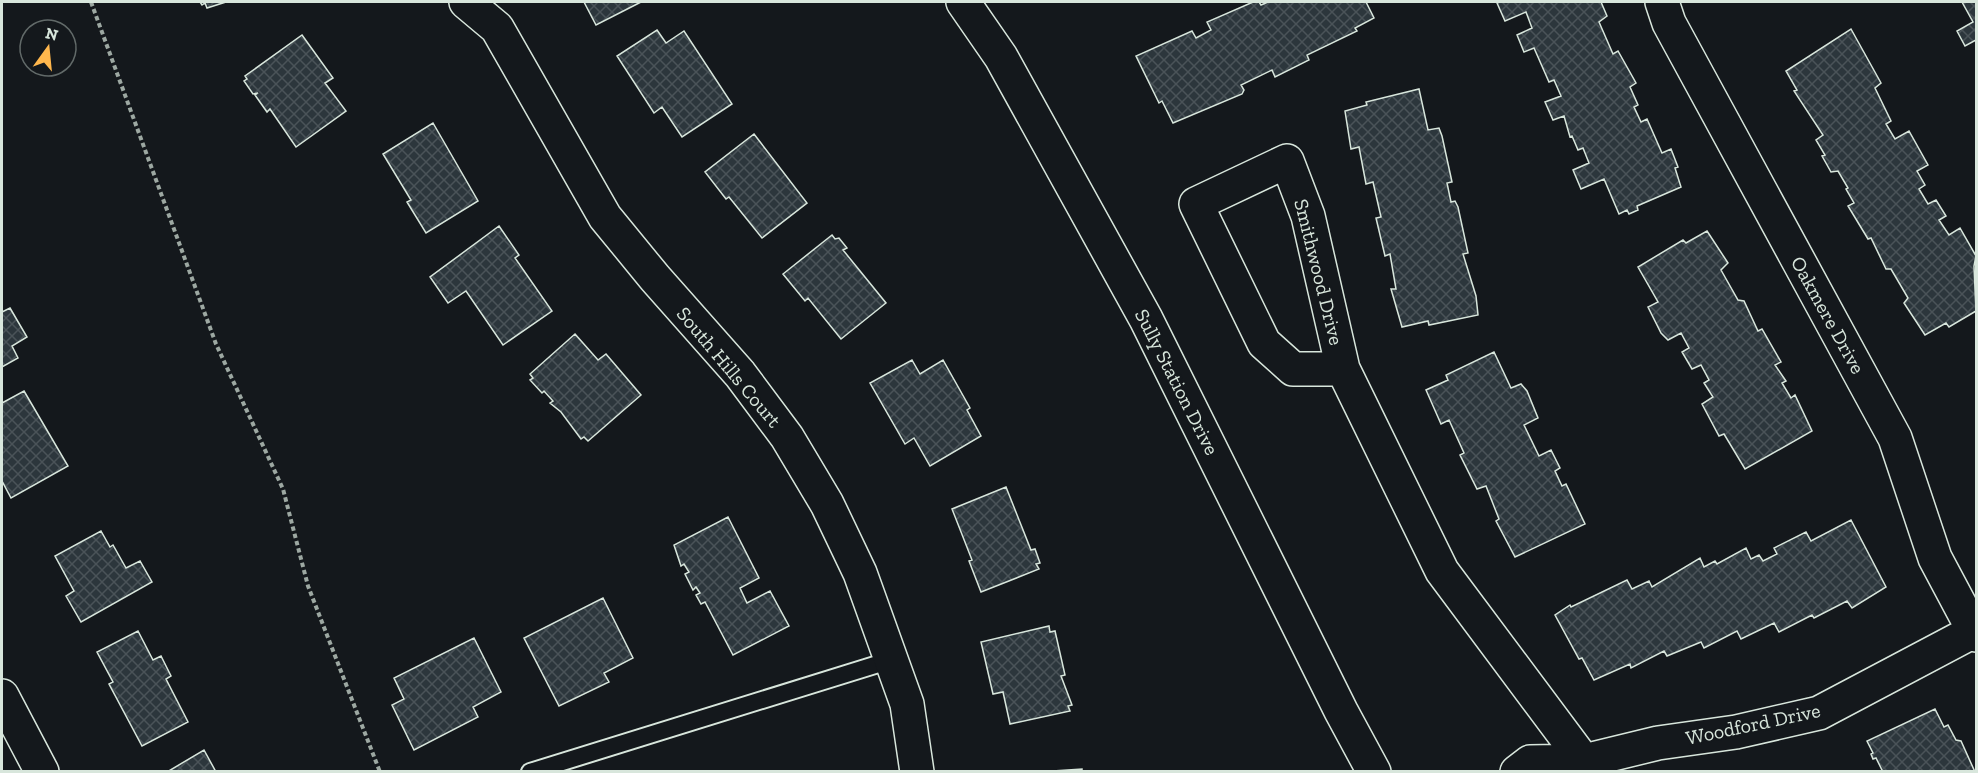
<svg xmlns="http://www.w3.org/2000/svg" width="1978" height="773" font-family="'Zilla Slab',serif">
<defs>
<pattern id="building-cross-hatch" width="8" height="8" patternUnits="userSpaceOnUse" patternTransform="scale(1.5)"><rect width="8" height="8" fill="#2c363c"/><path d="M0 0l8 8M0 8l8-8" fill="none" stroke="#4a5358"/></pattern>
</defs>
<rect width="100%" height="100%" fill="#14181c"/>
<path fill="url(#building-cross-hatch)" stroke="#d8e6dc" stroke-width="1.5" d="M 200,2 L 226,2 L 207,8 L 205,3 L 202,5 Z
M 584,2 L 641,2 L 596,25 Z
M 1253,2 L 1259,2 L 1261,5 L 1268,2 L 1366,2 L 1374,18 L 1355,28 L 1357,31 L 1307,55 L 1309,60 L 1275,77 L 1272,70 L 1241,85 L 1244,90 L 1242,94 L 1173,123 L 1162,101 L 1159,103 L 1136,56 L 1192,31 L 1196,38 L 1211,30 L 1207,22 Z
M 1500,2 L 1601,2 L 1607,16 L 1599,22 L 1613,54 L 1618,51 L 1636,83 L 1630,87 L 1638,105 L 1634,107 L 1641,122 L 1647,119 L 1662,153 L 1671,149 L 1678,167 L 1675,168 L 1681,187 L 1637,206 L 1638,210 L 1629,214 L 1627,210 L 1619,214 L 1604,179 L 1581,189 L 1573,170 L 1589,163 L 1583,148 L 1578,150 L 1572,136 L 1570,137 L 1564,116 L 1553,120 L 1545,102 L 1561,96 L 1554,80 L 1549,82 L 1534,48 L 1524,52 L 1517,35 L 1532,28 L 1526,12 L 1505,21 L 1497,3 Z
M 1962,2 L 1976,2 L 1976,40 L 1965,46 L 1957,31 L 1973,22 Z
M 1851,29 L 1881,83 L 1875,88 L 1891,121 L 1886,124 L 1895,139 L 1909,131 L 1928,165 L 1917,171 L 1925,185 L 1919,189 L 1928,204 L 1936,200 L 1946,216 L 1939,220 L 1949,235 L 1960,228 L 1976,256 L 1974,266 L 1976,311 L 1949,327 L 1946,323 L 1925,335 L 1904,303 L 1908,298 L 1891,269 L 1886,269 L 1871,238 L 1868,239 L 1848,206 L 1854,203 L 1846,189 L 1848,188 L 1838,171 L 1831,172 L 1822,156 L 1825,155 L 1816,140 L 1823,135 L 1794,91 L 1797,90 L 1786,71 Z
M 657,30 L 666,43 L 684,31 L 732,104 L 682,137 L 662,107 L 654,113 L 617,56 Z
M 302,35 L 333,78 L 325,83 L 346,111 L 296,147 L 270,109 L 267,112 L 255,95 L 258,93 L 253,94 L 244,81 L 247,79 L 245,76 Z
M 1419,89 L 1428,130 L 1439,128 L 1442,136 L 1452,182 L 1447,183 L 1451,202 L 1455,201 L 1458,207 L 1468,253 L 1463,254 L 1476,296 L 1478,315 L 1429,325 L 1428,321 L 1402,327 L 1391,289 L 1396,289 L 1390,254 L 1385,256 L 1376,218 L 1381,217 L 1373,182 L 1366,184 L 1359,147 L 1351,149 L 1345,111 L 1367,105 L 1366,102 Z
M 433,123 L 478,201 L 426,233 L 407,202 L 411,200 L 383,154 Z
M 754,134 L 807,203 L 762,238 L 729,197 L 726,199 L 705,172 Z
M 499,226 L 519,255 L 515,258 L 552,311 L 503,345 L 466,291 L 448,303 L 430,277 Z
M 1707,231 L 1728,263 L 1721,270 L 1738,300 L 1744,301 L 1758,331 L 1762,329 L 1781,362 L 1775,365 L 1786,381 L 1782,383 L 1791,398 L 1795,395 L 1812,431 L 1745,469 L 1724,434 L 1719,436 L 1702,404 L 1713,397 L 1704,383 L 1709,380 L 1701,365 L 1692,369 L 1682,352 L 1689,348 L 1681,333 L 1668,340 L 1661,333 L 1648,307 L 1658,302 L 1638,267 L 1683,240 L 1686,243 Z
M 832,235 L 835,239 L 839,238 L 847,248 L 843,250 L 886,303 L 841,339 L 808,298 L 805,301 L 783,274 Z
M 10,308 L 27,337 L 12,346 L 18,358 L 2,367 L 2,312 Z
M 575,334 L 598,360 L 606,354 L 641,395 L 588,441 L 584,437 L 581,439 L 561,412 L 550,403 L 553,401 L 544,391 L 542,393 L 530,380 L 533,378 L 530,374 Z
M 1494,352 L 1511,388 L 1521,384 L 1527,391 L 1538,418 L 1524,425 L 1539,456 L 1551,450 L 1560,468 L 1555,471 L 1562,486 L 1566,484 L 1585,524 L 1515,557 L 1496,521 L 1499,519 L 1486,486 L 1477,489 L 1460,455 L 1464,453 L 1449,420 L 1441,424 L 1426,390 L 1448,380 L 1446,375 Z
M 912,360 L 920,374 L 943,360 L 970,408 L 967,410 L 981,436 L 930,466 L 914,438 L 905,444 L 870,383 Z
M 24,391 L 68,466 L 11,498 L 2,481 L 2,403 Z
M 1006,487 L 1031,550 L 1035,549 L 1040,563 L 1036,564 L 1039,569 L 981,592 L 969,561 L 972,560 L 952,509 Z
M 728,517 L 759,578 L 740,588 L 747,603 L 770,591 L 789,626 L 733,655 L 705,602 L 701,604 L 696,595 L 700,593 L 696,587 L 693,590 L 685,574 L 689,572 L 684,564 L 681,566 L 674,545 Z
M 1851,520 L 1886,587 L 1852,608 L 1847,601 L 1814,618 L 1812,615 L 1779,632 L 1774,623 L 1741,639 L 1737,631 L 1704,648 L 1701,642 L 1667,656 L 1664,651 L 1631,668 L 1630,664 L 1594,680 L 1582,658 L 1579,659 L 1555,615 L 1570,605 L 1571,607 L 1627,580 L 1632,589 L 1649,581 L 1652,587 L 1700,558 L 1704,567 L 1715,561 L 1717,564 L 1746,548 L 1751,559 L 1759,555 L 1763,561 L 1777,554 L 1774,548 L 1806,532 L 1811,541 Z
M 101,531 L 110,547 L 113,545 L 126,568 L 140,561 L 152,582 L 81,622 L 66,596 L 74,591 L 55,556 Z
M 603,598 L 633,658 L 604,673 L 609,682 L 559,706 L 524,638 Z
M 1049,626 L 1050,632 L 1055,631 L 1065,675 L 1061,676 L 1072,705 L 1068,706 L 1070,711 L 1010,724 L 1003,692 L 993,694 L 981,642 Z
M 138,631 L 153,660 L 161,656 L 171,676 L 166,679 L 188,722 L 142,746 L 109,684 L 113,682 L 97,652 Z
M 474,638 L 501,692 L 473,707 L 478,717 L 414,750 L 392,705 L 404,699 L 394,678 Z
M 1935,709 L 1944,727 L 1948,725 L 1956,740 L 1961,741 L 1975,772 L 1883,772 L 1876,758 L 1873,759 L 1871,754 L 1873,753 L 1867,741 Z
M 204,750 L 216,772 L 167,772 Z
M 1082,769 L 1082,772 L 1037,772 Z"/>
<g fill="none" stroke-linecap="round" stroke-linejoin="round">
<defs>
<path id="service" d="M 530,772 L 891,660"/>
<path id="minor" d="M 466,2 L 497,28 L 605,217 L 655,278 L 740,374 L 787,437 L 827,504 L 860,573 L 907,704 L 917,772
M 1662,2 L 1669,23 L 1895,438 L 1935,558 L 1976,635
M 1343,369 L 1293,369 L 1264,343 L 1196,204 L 1287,161 L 1308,216 L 1343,369 L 1442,571 L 1592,772
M 2,696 L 42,772
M 1517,772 L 1530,762 L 1584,761 L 1658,743 L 1736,732 L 1819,713 L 1976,630"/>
<path id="tertiary" d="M 963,2 L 1001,57 L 1146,319 L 1341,711 L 1374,772"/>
</defs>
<use href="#service" stroke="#d8e6dc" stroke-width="20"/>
<use href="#minor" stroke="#d8e6dc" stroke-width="36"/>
<use href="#tertiary" stroke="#d8e6dc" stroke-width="36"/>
<path stroke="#9da8a2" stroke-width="4" stroke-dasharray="4.5 3" stroke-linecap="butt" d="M 91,2 L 216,344 L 283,489 L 308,586 L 380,772"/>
<use href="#service" stroke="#14181c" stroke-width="16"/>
<use href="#minor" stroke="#14181c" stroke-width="33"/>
<use href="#tertiary" stroke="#14181c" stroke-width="33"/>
</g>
<g text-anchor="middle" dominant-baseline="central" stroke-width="4.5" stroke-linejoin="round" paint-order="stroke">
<g font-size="20" fill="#d8e6dc" stroke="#14181c">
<text transform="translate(1319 272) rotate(76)">Smithwood Drive</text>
<text transform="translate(1828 315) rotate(61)">Oakmere Drive</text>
<text transform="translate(729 367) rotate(50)">South Hills Court</text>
<text transform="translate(1177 382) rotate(63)">Sully Station Drive</text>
<text transform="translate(1753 724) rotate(-12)">Woodford Drive</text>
</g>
</g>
<rect width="1978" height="773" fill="none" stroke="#d8e6dc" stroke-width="6"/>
<g transform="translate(48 48) rotate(15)"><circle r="28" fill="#14181c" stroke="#626a69" stroke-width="1.5"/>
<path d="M0-4.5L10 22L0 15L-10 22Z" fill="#ffb74d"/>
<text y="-9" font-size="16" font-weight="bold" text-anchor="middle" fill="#d8e6dc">N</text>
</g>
</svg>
